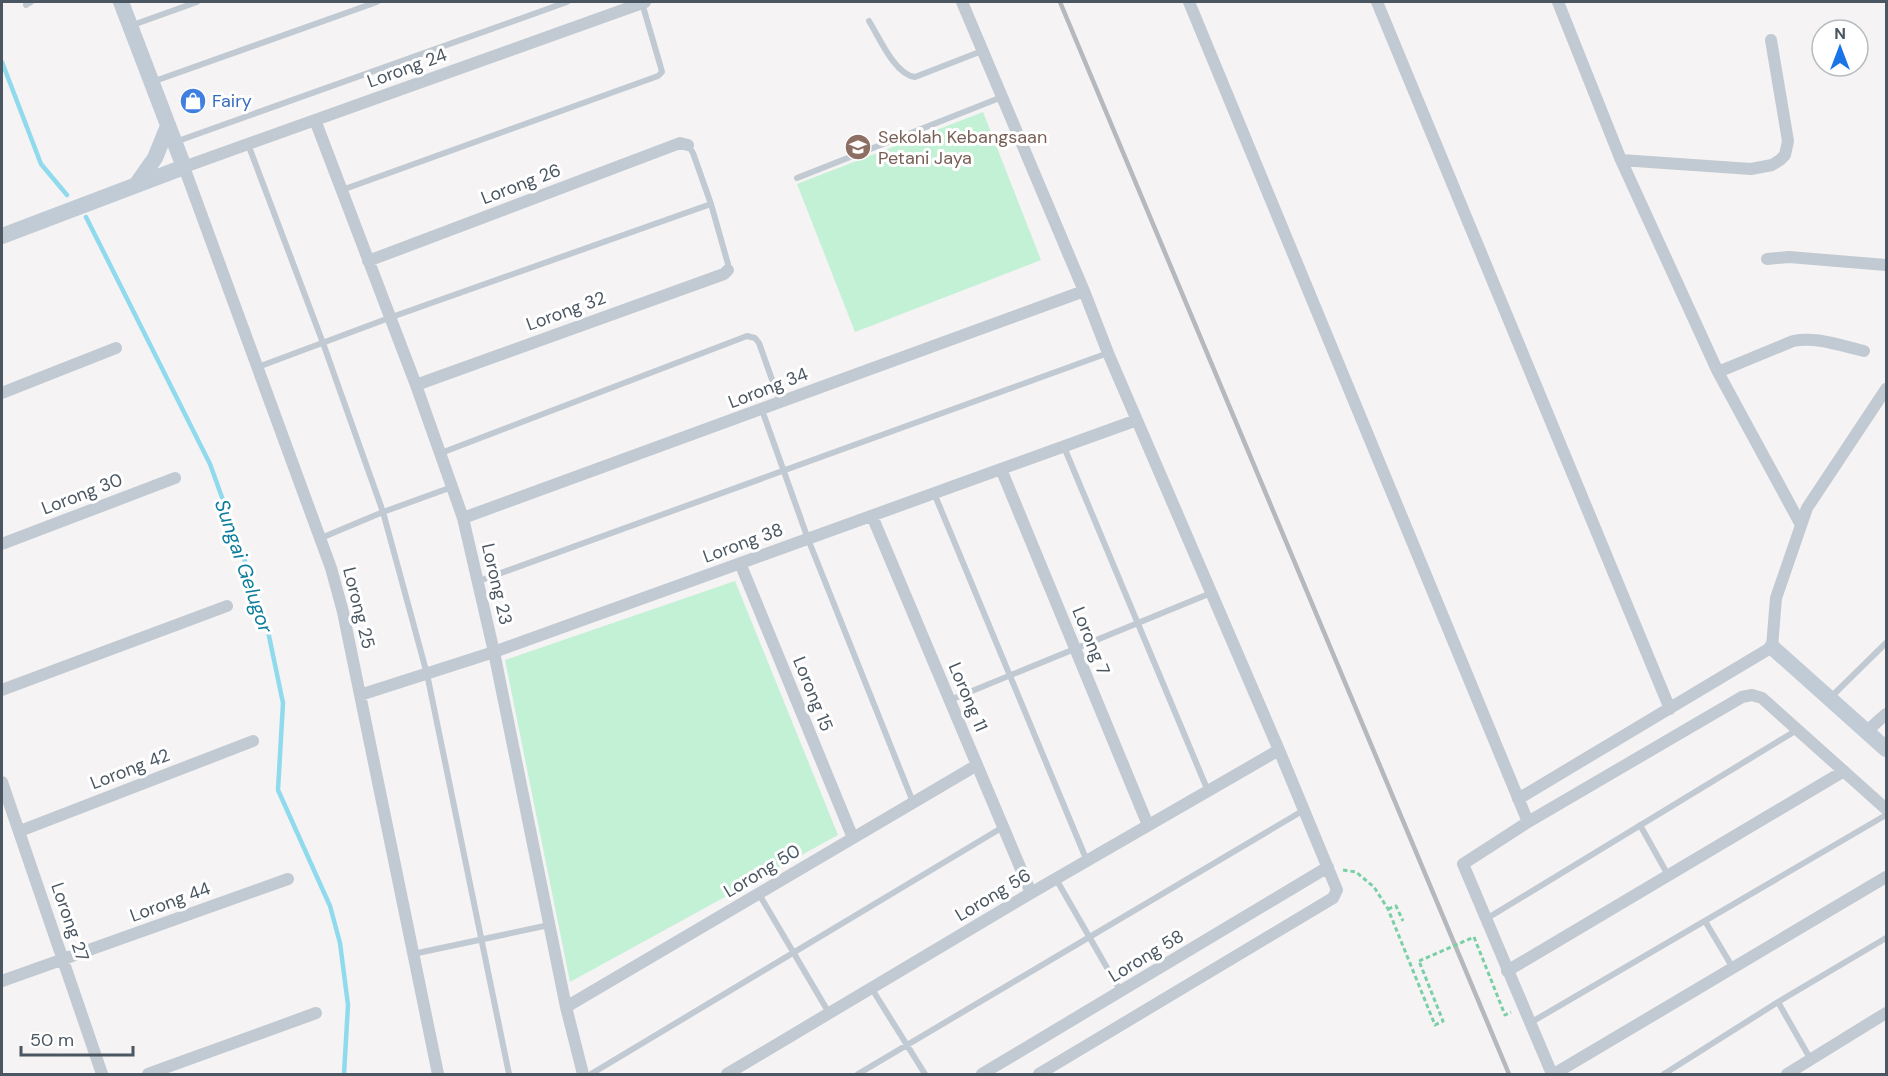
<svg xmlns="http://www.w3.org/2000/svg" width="1888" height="1076" font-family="'DM Sans',sans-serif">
<rect width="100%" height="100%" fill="#f5f3f3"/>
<path fill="#c3f1d5" d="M 983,112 L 1041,260 L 855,332 L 797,184 Z
M 735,581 L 838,835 L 570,982 L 505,660 Z"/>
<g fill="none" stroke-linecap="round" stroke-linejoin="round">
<path stroke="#90daee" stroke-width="4.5" d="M 2,62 L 41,164 L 67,195
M 86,217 L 210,464 L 265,617 L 283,703 L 278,790 L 330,906 L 340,943 L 348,1005 L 344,1074"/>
<path stroke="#7ad0a6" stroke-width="3" stroke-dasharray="4.5 3" stroke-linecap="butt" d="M 1343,870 L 1356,872 L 1374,887 L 1388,909 L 1435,1025 L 1443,1021 L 1419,961
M 1388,909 L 1396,906 L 1403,921
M 1474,937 L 1505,1015 L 1511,1012"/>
<path stroke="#c1cad2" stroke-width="6" d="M 26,5 L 31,2
M 869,21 C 879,37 895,75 915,77 L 982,51
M 130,26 L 197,2
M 152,82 L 377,2
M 175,142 L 567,2
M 248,144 L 323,343 L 383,512 L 427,674 L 509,1074
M 688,145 L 693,153 L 711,204 L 728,264 L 728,270
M 797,178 L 1002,97
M 342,190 L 658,76 L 662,72 L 661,68 L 642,3
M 258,367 L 389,318 L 711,204
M 762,410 L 808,539 L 913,802
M 1064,447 L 1208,791
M 441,453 L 747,336 L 755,338 L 759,343 L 780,402
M 934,493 L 1087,861
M 321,538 L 383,512 L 452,487
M 479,581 L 1108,353
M 1830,698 L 1886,643
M 950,700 L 1211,593
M 1640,825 L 1668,875
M 1056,879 L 1121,992
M 759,894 L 829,1013
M 1486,919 L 1797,730
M 1705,921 L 1733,968
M 413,954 L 549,925
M 872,989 L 925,1074
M 1778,1002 L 1811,1060
M 1530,1023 L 1886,815
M 591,1074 L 1003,827
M 858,1074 L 1304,810
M 1664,1074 L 1778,1002 L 1886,938"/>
<path stroke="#c1cad2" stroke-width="12" d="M 962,2 L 1084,291 L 1108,353 L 1279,750 L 1337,890 L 1333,898 L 1039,1074
M 1189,2 L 1528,822
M 1377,2 L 1670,709
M 1558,2 L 1621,160 L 1718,372 L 1801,525
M 315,120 L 416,385 L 463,518 L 494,652 L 566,1007 L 583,1074
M 1621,160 L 1751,169 L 1772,165 L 1780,160 L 1785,155 L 1788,141 L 1771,40
M 1767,259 L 1789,257 L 1886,265
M 368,261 L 680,143 L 688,145
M 1718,372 L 1793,341 C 1817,336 1841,346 1864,351
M 416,385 L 724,274 L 728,270
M 2,393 L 116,348
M 1001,469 L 1148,825
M 872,516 L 1031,893
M 463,518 L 1084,291
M 2,544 L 175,478
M 740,563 L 853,838
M 2,690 L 227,606
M 360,695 L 494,652 L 1137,420
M 1867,731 L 1886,714
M 2,782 L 102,1074
M 1518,799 L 1772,647 L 1776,598 L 1807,508 L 1886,389
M 20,831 L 253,741
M 1507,971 L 1844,771
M 2,981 L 288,879
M 566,1007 L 977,765
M 148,1074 L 316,1013
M 438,1074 L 343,612 L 331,568 L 184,167 L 645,2
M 727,1074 L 1031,893 L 1279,750
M 982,1074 L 1328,867
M 1552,1074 L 1463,864 L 1528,822 L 1742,697 L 1752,695 L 1762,698 L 1886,809
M 1554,1074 L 1886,877
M 1787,1074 L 1886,1013"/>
<path stroke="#c1cbd6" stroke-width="16" d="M 136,185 L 155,158 L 168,126
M 2,236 L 184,167 L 121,2
M 1772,647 L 1886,749"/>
<path stroke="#b5b8bd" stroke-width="4.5" d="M 1060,2 L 1509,1074"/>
<path stroke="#7ad0a6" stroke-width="3" stroke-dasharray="4.5 3" stroke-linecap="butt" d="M 1419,961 L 1474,937"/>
</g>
<defs>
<symbol id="shop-disc" viewBox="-11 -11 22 22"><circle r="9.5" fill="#3f7fe0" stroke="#fff"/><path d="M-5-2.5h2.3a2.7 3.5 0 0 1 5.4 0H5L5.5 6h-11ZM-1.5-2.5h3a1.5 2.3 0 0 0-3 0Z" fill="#fff"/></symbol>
<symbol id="school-disc" viewBox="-11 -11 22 22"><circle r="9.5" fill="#8d6e63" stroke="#fff"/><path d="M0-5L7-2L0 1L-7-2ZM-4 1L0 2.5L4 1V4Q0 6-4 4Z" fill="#fff"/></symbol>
</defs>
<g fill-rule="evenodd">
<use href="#shop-disc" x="178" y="86" width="30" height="30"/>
<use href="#school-disc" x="843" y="132" width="30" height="30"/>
</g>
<g text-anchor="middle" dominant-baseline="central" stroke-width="6" stroke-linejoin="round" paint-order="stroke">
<g font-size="18" fill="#4a5661" stroke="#fff">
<text transform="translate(407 68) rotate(-20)">Lorong 24</text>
<text transform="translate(521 184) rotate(-21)">Lorong 26</text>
<text transform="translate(566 311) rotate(-20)">Lorong 32</text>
<text transform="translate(768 388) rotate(-21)">Lorong 34</text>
<text transform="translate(82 494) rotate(-21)">Lorong 30</text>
<text transform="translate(743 543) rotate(-20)">Lorong 38</text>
<text transform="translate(497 584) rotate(77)">Lorong 23</text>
<text transform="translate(359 608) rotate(76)">Lorong 25</text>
<text transform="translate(1091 641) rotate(68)">Lorong 7</text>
<text transform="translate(813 694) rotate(68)">Lorong 15</text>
<text transform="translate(968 697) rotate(67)">Lorong 11</text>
<text transform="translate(130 769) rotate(-21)">Lorong 42</text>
<text transform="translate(762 871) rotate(-31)">Lorong 50</text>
<text transform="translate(993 895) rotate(-31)">Lorong 56</text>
<text transform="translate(170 902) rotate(-20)">Lorong 44</text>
<text transform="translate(70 922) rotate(71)">Lorong 27</text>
<text transform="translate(1146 956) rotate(-31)">Lorong 58</text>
</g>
<g font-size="18" fill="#366cbe" stroke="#fff" text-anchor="start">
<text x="212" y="101">Fairy</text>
</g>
<g font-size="18" fill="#785e54" stroke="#fff" text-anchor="start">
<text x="878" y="137">Sekolah Kebangsaan<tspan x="878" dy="21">Petani Jaya</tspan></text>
</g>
<g font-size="20" font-style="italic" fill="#0c7c9b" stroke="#fff">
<text transform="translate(244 566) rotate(71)">Sungai Gelugor</text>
</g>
</g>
<rect width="1888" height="1076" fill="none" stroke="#4a5661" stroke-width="6"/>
<g transform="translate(1840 48)"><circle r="28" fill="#ffffff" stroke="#b7bbc0" stroke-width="1.5"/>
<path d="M0-4.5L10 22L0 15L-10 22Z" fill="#1a73e8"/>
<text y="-9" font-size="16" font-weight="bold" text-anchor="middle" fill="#4a5661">N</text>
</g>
<path d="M21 1046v9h112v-9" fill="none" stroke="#4a5661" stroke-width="3"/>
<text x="30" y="1046" font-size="18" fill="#4a5661" stroke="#ffffff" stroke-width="4.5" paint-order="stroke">50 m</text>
</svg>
